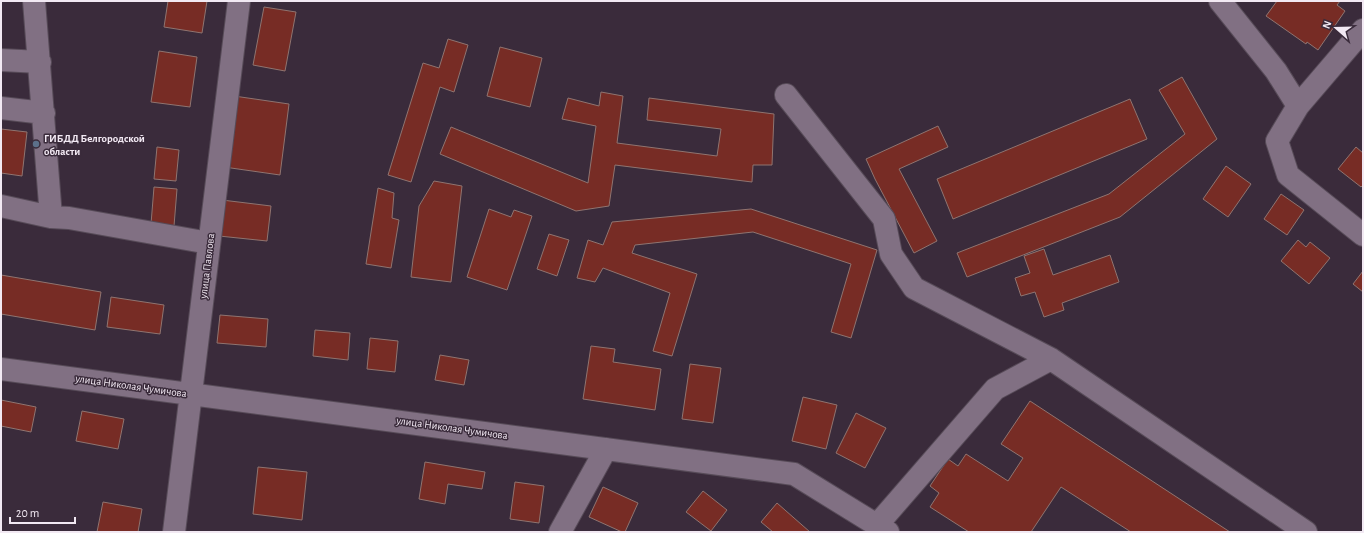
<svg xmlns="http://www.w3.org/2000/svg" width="1364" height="533" font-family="'Alegreya Sans',sans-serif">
<rect width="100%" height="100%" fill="#3a2b3b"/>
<path fill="#772c25" stroke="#8f7470" d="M 168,1 L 207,1 L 202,33 L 164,27 Z
M 1277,1 L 1340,1 L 1337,5 L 1345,11 L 1318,50 L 1307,42 L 1306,44 L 1266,16 Z
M 264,7 L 296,12 L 285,71 L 253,65 Z
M 448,39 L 468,45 L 454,92 L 440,87 L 411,182 L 388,175 L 423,63 L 439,68 Z
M 500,47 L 542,58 L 530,107 L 487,96 Z
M 159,51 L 197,57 L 190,107 L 151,102 Z
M 1182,77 L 1217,139 L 1120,217 L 967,277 L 957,253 L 1109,194 L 1185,134 L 1159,90 Z
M 601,92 L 623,96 L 617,143 L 717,156 L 721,129 L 647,120 L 649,98 L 774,114 L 772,165 L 753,165 L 752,182 L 615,165 L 609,206 L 576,211 L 440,154 L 451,127 L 588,183 L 596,126 L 562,119 L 568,98 L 599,106 Z
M 234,96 L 289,104 L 280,175 L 224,167 Z
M 1130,99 L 1147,139 L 953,219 L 937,179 Z
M 938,126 L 948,147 L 899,169 L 937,241 L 914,253 L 875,179 L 866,159 Z
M 1,129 L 27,132 L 22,176 L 1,173 Z
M 157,147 L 179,150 L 176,181 L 154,179 Z
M 1356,147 L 1363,153 L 1363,185 L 1361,187 L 1338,169 Z
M 1226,166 L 1251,184 L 1228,217 L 1203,199 Z
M 434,181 L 462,186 L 451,282 L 411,277 L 419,206 Z
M 154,187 L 177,189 L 174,226 L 151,224 Z
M 378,188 L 394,193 L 392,218 L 399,220 L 391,268 L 366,264 Z
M 1281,194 L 1304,210 L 1287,235 L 1264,219 Z
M 222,200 L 271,206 L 267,241 L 219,236 Z
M 489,209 L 511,217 L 514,210 L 532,216 L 507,290 L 467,277 Z
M 751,209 L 877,250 L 851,338 L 831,332 L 851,264 L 753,232 L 635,245 L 632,253 L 697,274 L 672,356 L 653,351 L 670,293 L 603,268 L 595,282 L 577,278 L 588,240 L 603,245 L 612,222 Z
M 549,234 L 569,240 L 557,276 L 537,269 Z
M 1298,240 L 1306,247 L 1310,242 L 1330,258 L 1309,284 L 1281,261 Z
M 1044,249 L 1053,275 L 1110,255 L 1119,282 L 1062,303 L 1064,310 L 1044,317 L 1035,292 L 1021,296 L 1015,278 L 1030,273 L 1024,256 Z
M 1363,271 L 1363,292 L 1353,284 Z
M 1,275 L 101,292 L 95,330 L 1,314 Z
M 111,297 L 164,305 L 160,334 L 107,327 Z
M 220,315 L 268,319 L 266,347 L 217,343 Z
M 315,330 L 350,333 L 348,360 L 313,356 Z
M 370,338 L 398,341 L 395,372 L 367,369 Z
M 591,346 L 615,349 L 613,362 L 661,369 L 655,410 L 583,399 Z
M 440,355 L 469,360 L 464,385 L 435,380 Z
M 690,364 L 721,368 L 713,423 L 682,419 Z
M 803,397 L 837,405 L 826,449 L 792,441 Z
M 1,400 L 36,407 L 31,432 L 1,426 Z
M 1030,401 L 1230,532 L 1131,532 L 1061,487 L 1031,532 L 969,532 L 930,507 L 939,493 L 930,486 L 948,459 L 958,466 L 966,454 L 1008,481 L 1023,458 L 1001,444 Z
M 82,411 L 124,419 L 118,449 L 76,441 Z
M 856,413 L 886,428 L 865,468 L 836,453 Z
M 425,462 L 485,472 L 482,489 L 448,484 L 445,504 L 419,499 Z
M 258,467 L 307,472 L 302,520 L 253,514 Z
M 515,482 L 544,486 L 539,523 L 510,519 Z
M 603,487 L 638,503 L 625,532 L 622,532 L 589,517 Z
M 703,491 L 727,510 L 711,531 L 686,512 Z
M 103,502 L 142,509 L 138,532 L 97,532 Z
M 777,503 L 810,532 L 773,532 L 761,522 Z"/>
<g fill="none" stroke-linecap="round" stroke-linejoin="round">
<defs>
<path id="minor" d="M 34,1 L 51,217
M 1220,1 L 1276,71 L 1298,106
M 1363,30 L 1298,106 L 1277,141 L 1288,175 L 1363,235
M 1,60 L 40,62
M 786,95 L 884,219 L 891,254 L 914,288 L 1051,359 L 1306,532
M 1,108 L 44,113
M 1,206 L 51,217 L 69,218 L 209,243
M 1,369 L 794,474 L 888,532
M 877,525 L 995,389 L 1051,359
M 174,532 L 239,1
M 560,532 L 606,449"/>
</defs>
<use href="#minor" stroke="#574b58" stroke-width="24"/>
<use href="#minor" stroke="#817083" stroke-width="22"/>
</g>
<circle fill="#5c6f8a" stroke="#3a2b3b" stroke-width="1.5" cx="36" cy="144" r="4"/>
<g text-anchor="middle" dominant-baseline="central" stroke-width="3" stroke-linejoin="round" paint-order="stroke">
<g font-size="11" font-weight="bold" fill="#f2e9f3" stroke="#3a2b3b" text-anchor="start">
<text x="44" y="138">ГИБДД Белгородской<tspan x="44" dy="13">области</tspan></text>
</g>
<g font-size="11" fill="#f2e9f3" stroke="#3a2b3b">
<text transform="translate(207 266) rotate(-83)">улица Павлова</text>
<text transform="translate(131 386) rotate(8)">улица Николая Чумичова</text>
<text transform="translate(452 428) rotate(8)">улица Николая Чумичова</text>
</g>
</g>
<rect width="1364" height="533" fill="none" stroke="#f2e9f3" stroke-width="4"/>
<g transform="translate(1336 28) rotate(290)" stroke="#3a2b3b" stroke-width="3" paint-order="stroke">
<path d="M0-3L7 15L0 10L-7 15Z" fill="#f2e9f3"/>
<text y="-6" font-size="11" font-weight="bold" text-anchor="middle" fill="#f2e9f3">N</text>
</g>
<path d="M10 517v6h65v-6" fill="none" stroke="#f2e9f3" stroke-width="2"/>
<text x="16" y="517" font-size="12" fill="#f2e9f3" stroke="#3a2b3b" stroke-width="3" paint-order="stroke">20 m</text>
</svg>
